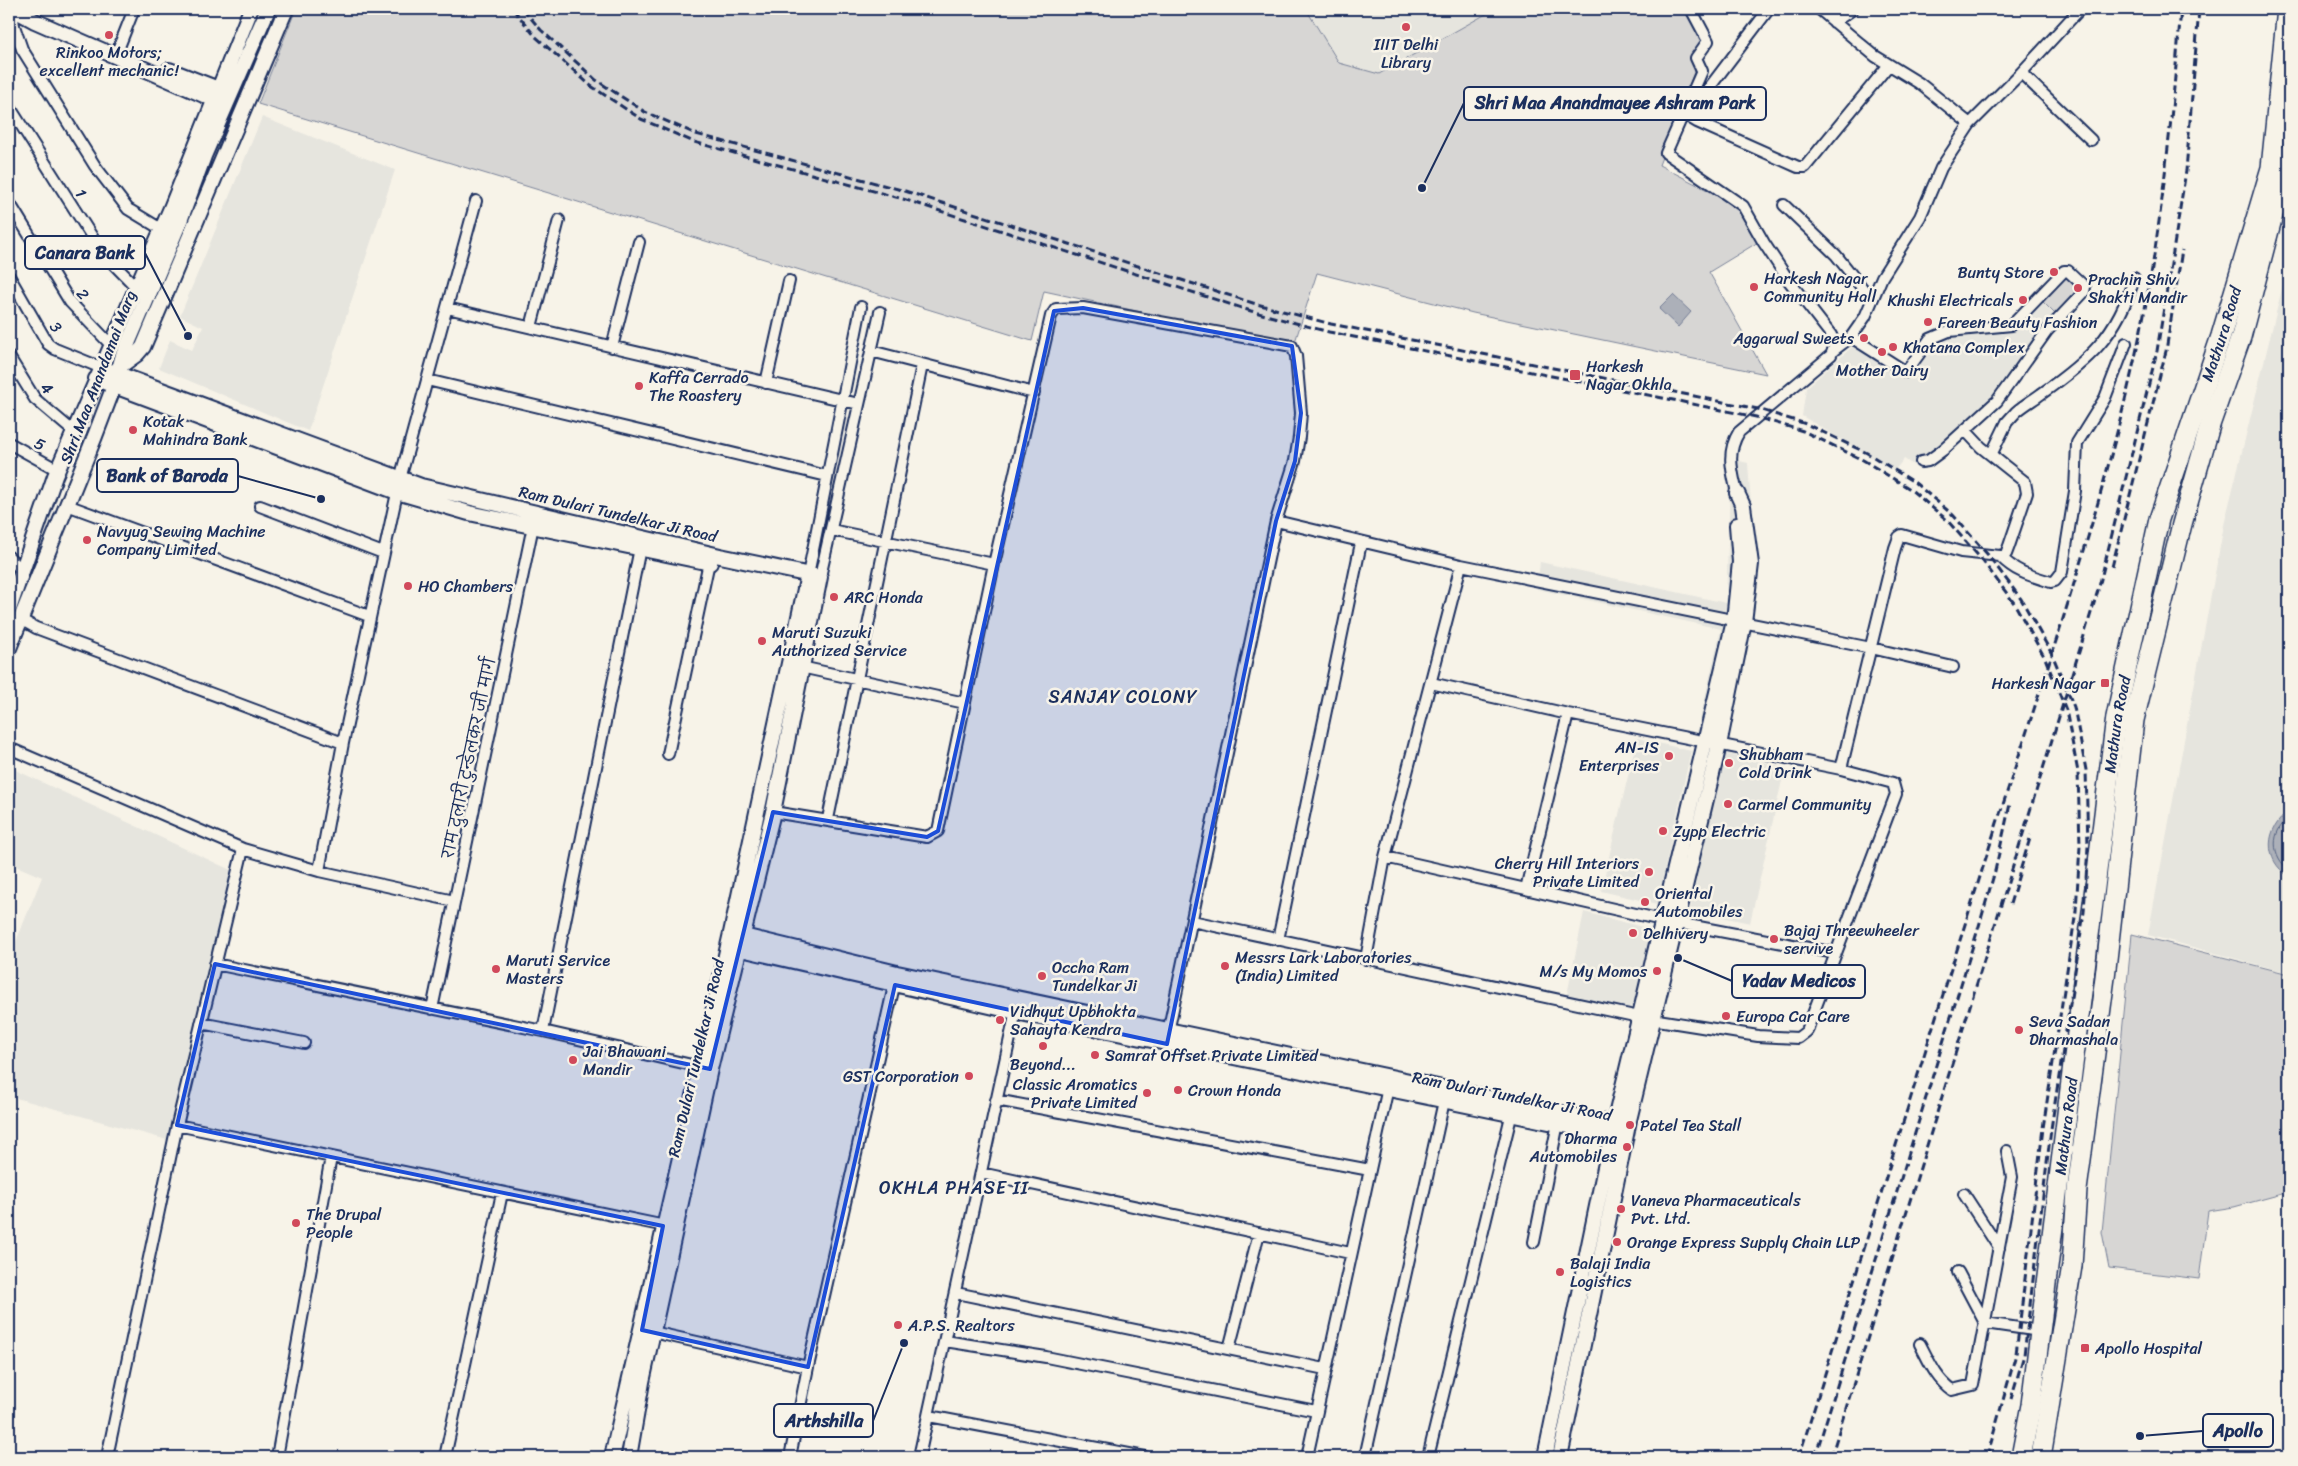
<svg xmlns="http://www.w3.org/2000/svg" width="2298" height="1466" font-family="Sriracha,'Playpen Sans Deva',sans-serif">
<rect width="100%" height="100%" fill="#f7f3e8"/>
<filter id="ink" filterUnits="userSpaceOnUse"><feTurbulence type="fractalNoise" baseFrequency=".02" numOctaves="2"/><feDisplacementMap in="SourceGraphic" scale="10" xChannelSelector="R" yChannelSelector="G"/><feConvolveMatrix kernelMatrix="1 2 1 2 8 2 1 2 1" color-interpolation-filters="sRGB"/></filter>
<g filter="url(#ink)">
<path fill="#e6e5de" d="M 1306,9 L 1495,9 L 1379,75 L 1339,65 Z
M 262,117 L 395,170 L 308,431 L 159,368 L 170,340 L 192,350 L 203,327 L 180,316 Z
M 2289,260 L 2289,973 L 2148,935 L 2224,525 Z
M 2039,299 L 2058,319 L 2002,402 L 1921,470 L 1904,459 L 1894,471 L 1802,416 L 1806,388 L 1853,346 L 1908,377 L 1932,342 L 1950,336 L 2012,327 Z
M 1731,459 L 1748,463 L 1755,562 L 1753,607 L 1748,638 L 1725,744 L 1696,737 L 1721,629 L 1537,589 L 1540,562 L 1726,603 Z
M 1637,738 L 1691,751 L 1657,904 L 1601,891 Z
M 1723,753 L 1785,767 L 1750,923 L 1690,910 Z
M 9,767 L 235,872 L 171,1141 L 9,1096 L 9,959 L 42,877 L 9,863 Z
M 1584,912 L 1654,930 L 1634,1011 L 1567,995 Z"/>
<path fill="#d7d6d4" stroke="#798299" d="M 296,9 L 1306,9 L 1339,63 L 1379,74 L 1495,9 L 1689,9 L 1708,35 L 1659,165 L 1740,207 L 1760,241 L 1709,272 L 1766,374 L 1473,313 L 1317,273 L 1294,345 L 1044,291 L 1032,341 L 258,104 Z
M 2066,276 L 2080,288 L 2058,317 L 2041,300 Z
M 2132,934 L 2289,974 L 2289,1192 L 2234,1207 L 2208,1211 L 2199,1279 L 2109,1268 L 2102,1232 Z"/>
<path fill="#acb0b9" stroke="#727c95" d="M 1673,295 L 1691,312 L 1678,327 L 1659,309 Z
M 2289,812 L 2289,876 C 2263,861 2265,827 2289,812 Z"/>
<g fill="none" stroke-linecap="round" stroke-linejoin="round">
<path stroke="#556382" stroke-width="1" d="M 2289,818 C 2270,832 2271,856 2289,870"/>
<defs>
<path id="street" d="M 12,9 L 14,26 L 22,49 L 95,166 L 128,209 L 161,229
M 1691,9 L 1708,41 L 1696,58 L 1702,71 L 1666,153 L 1743,206 L 1764,243 L 1789,281 L 1831,335 C 1834,343 1835,348 1831,355 L 1739,432 C 1726,453 1732,471 1737,493
M 1769,9 L 1693,109 L 1692,119 L 1697,122 L 1798,167 L 1805,167 L 1888,66
M 1819,9 L 1875,56 L 1919,83 L 1970,124
M 1834,22 L 1853,9
M 115,57 L 134,9
M 2021,73 L 2091,140
M 9,106 L 101,251 L 137,288
M 9,202 L 70,302 L 112,346
M 1784,205 L 1836,255 L 1871,299
M 9,276 L 48,344 L 55,349 L 102,368
M 447,308 L 859,404
M 531,327 L 559,220
M 1851,337 L 1906,372 L 1930,339 L 1949,331 L 2012,325 L 2064,271 L 2068,271 L 2085,287 L 2084,292 L 2047,331 L 1997,401 L 1943,450 L 1928,461 L 1921,462
M 612,347 L 639,242
M 1834,350 L 1851,337 L 1865,317 L 1882,277 L 1920,217 L 1941,168 L 1970,124 L 2021,73 L 2080,9
M 871,351 L 1034,393
M 9,357 L 35,399 L 74,432
M 427,380 L 827,476
M 766,383 L 789,281
M 9,443 L 58,470
M 1991,455 L 2007,422 L 2016,412 C 2024,405 2033,400 2041,394 C 2088,361 2118,335 2134,278
M 67,505 L 369,616
M 260,506 L 383,553
M 1276,521 L 1461,565 L 1871,648 L 1953,667
M 831,530 L 994,564
M 2000,556 C 2015,572 2031,576 2051,582 L 2055,581 L 2062,572 L 2075,491 L 2077,443 L 2105,398 L 2126,343
M 9,557 L 22,571
M 808,575 L 861,307
M 820,577 L 880,312
M 20,619 L 36,628 L 343,743
M 801,667 L 965,703
M 9,748 L 243,849 L 319,871 L 454,901
M 668,754 L 709,562
M 1841,769 L 1895,548 L 1899,537 L 1902,535 L 1961,552 L 2000,556 L 2006,554 L 2009,546 L 2027,493 L 2025,482 L 1981,447 L 1966,431
M 773,812 L 927,837 L 938,831 L 994,564 L 1051,316 L 1056,309 L 1083,308 L 1292,346 L 1296,356 L 1301,413 L 1299,437 L 1295,461 L 1276,521 L 1167,1037
M 828,819 L 922,365
M 1385,857 L 1662,920 L 1835,953
M 319,871 L 343,743 L 400,479 L 476,201
M 1526,889 L 1568,714
M 1192,921 L 1639,1017 L 1758,1036 L 1798,1038 L 1807,1031 L 1810,1022 L 1896,794 L 1893,783 L 1841,769 L 1568,714 L 1431,683
M 1278,940 L 1361,543
M 1366,959 L 1385,857 L 1461,565
M 215,964 L 543,1031 L 705,1068
M 432,1009 L 534,521
M 201,1023 L 304,1043
M 543,1031 L 640,548
M 996,1100 L 1370,1170
M 177,1125 L 670,1227
M 981,1173 L 1350,1253
M 1964,1194 L 1999,1248
M 1534,1242 L 1559,1118
M 1958,1272 L 1985,1323 L 2040,1331
M 956,1293 L 1325,1369
M 648,1331 L 808,1367
M 945,1341 L 1046,1357 L 1316,1411
M 1920,1344 C 1929,1361 1936,1379 1952,1390 L 1973,1385 L 2012,1177 L 2007,1151
M 1229,1349 L 1259,1233
M 929,1416 L 1145,1457
M 107,1457 L 177,1125 L 243,849
M 277,1457 L 331,1157
M 445,1457 L 502,1193
M 790,1457 L 808,1367 L 896,977
M 919,1457 L 1017,1006
M 1307,1457 L 1389,1083
M 1365,1457 L 1444,1101
M 1428,1457 L 1513,1108"/>
<path id="secondary" d="M 13,9 L 35,21 L 222,103
M 169,70 L 226,92
M 119,367 L 137,354 L 143,347 L 286,9
M 102,368 L 421,486 L 720,556 L 820,577 L 773,812 L 710,1069 L 642,1382 L 629,1457
M 96,379 L 397,492 L 469,513 L 710,563
M 9,609 L 55,476 L 171,208 L 251,9
M 9,648 L 95,436 L 114,386 L 123,355 L 178,226 L 204,156 L 268,9
M 731,933 L 897,973 L 1514,1103 L 1614,1124 L 1620,1129
M 728,946 L 1016,1012 L 1612,1135 L 1619,1134
M 612,1457 L 731,933 L 808,575
M 1545,1457 L 1614,1124 L 1734,621 L 1740,562 L 1737,525
M 1560,1457 L 1629,1120 L 1719,745 L 1744,622 L 1751,564 L 1743,506 L 1737,493"/>
<g id="highway">
<path id="s1" d="M 2021,1457 L 2031,1405 L 2116,717 L 2159,519 L 2221,336 L 2271,168 L 2287,9"/>
<path d="M 2041,1457 L 2072,1266 L 2077,1190 L 2105,977 L 2134,720 L 2182,524 L 2211,422 L 2241,337 L 2289,154"/>
</g>
</defs>
<use href="#street" stroke="#1b2f5e" stroke-width="14"/>
<use href="#secondary" stroke="#1b2f5e" stroke-width="18"/>
<use href="#highway" stroke="#1b2f5e" stroke-width="22"/>
<use href="#street" stroke="#f7f3e8" stroke-width="10"/>
<use href="#secondary" stroke="#f7f3e8" stroke-width="14"/>
<use href="#highway" stroke="#f7f3e8" stroke-width="19"/>
<path stroke="#1b2f5e" stroke-width="3" stroke-dasharray="8 4" stroke-linecap="butt" d="M 513,9 L 535,36 L 591,86 L 641,119 L 694,142 L 903,199 L 1251,311 L 1329,332 L 1678,401 L 1756,417 L 1803,431 L 1863,460 L 1910,489 L 1947,520 L 1982,560 L 2014,603 L 2045,658 L 2066,710 L 2078,772 L 2080,846 L 2076,911 L 2043,1128 L 2016,1354 L 1987,1457
M 523,9 L 541,30 L 596,80 L 645,112 L 696,134 L 905,191 L 1253,303 L 1331,324 L 1679,393 L 1758,409 L 1806,424 L 1867,453 L 1914,482 L 1953,515 L 1988,555 L 2021,599 L 2052,654 L 2074,707 L 2086,770 L 2088,846 L 2084,912 L 2051,1129 L 2024,1355 L 2011,1399
M 2112,567 L 2166,351 L 2182,250
M 2010,904 L 2031,835
M 1799,1457 C 1865,1246 1930,1034 1997,823 C 2047,668 2101,512 2136,353 C 2161,239 2171,124 2181,9
M 1815,1457 L 1979,926 L 1995,871 L 2010,804
M 1831,1457 L 2099,587 L 2157,351 L 2186,171 L 2199,9"/>
</g>
</g>
<path fill="#1d4ed8" fill-opacity="0.2" stroke="#1d4ed8" stroke-width="4" stroke-linejoin="round" d="M 1083,308 L 1292,346 L 1301,413 L 1295,461 L 1276,521 L 1167,1044 L 895,985 L 808,1367 L 642,1330 L 663,1226 L 177,1125 L 215,964 L 710,1069 L 773,812 L 927,837 L 938,831 L 1054,311 Z"/>
<g fill="#d1495b" stroke="#f7f3e8" stroke-width="2">
<circle cx="1406" cy="27" r="5"/>
<circle cx="109" cy="35" r="5"/>
<circle cx="2054" cy="272" r="5"/>
<circle cx="1754" cy="287" r="5"/>
<circle cx="2078" cy="288" r="5"/>
<circle cx="2023" cy="300" r="5"/>
<circle cx="1928" cy="322" r="5"/>
<circle cx="1864" cy="338" r="5"/>
<circle cx="1893" cy="347" r="5"/>
<circle cx="1882" cy="352" r="5"/>
<rect x="1569" y="369" width="12" height="12" rx="2.5"/>
<circle cx="639" cy="386" r="5"/>
<circle cx="133" cy="430" r="5"/>
<circle cx="87" cy="540" r="5"/>
<circle cx="408" cy="586" r="5"/>
<circle cx="834" cy="597" r="5"/>
<circle cx="762" cy="641" r="5"/>
<rect x="2100" y="678" width="10" height="10" rx="2.5"/>
<circle cx="1669" cy="756" r="5"/>
<circle cx="1729" cy="763" r="5"/>
<circle cx="1728" cy="804" r="5"/>
<circle cx="1663" cy="831" r="5"/>
<circle cx="1649" cy="872" r="5"/>
<circle cx="1645" cy="902" r="5"/>
<circle cx="1633" cy="933" r="5"/>
<circle cx="1774" cy="939" r="5"/>
<circle cx="1225" cy="966" r="5"/>
<circle cx="496" cy="969" r="5"/>
<circle cx="1657" cy="971" r="5"/>
<circle cx="1042" cy="976" r="5"/>
<circle cx="1726" cy="1016" r="5"/>
<circle cx="1000" cy="1020" r="5"/>
<circle cx="2019" cy="1030" r="5"/>
<circle cx="1043" cy="1046" r="5"/>
<circle cx="1095" cy="1055" r="5"/>
<circle cx="573" cy="1060" r="5"/>
<circle cx="969" cy="1076" r="5"/>
<circle cx="1178" cy="1090" r="5"/>
<circle cx="1147" cy="1093" r="5"/>
<circle cx="1630" cy="1125" r="5"/>
<circle cx="1627" cy="1147" r="5"/>
<circle cx="1621" cy="1209" r="5"/>
<circle cx="296" cy="1223" r="5"/>
<circle cx="1617" cy="1242" r="5"/>
<circle cx="1560" cy="1272" r="5"/>
<circle cx="898" cy="1325" r="5"/>
<rect x="2080" y="1343" width="10" height="10" rx="2.5"/>
</g>
<g text-anchor="middle" dominant-baseline="central" stroke-width="5" stroke-linejoin="round" paint-order="stroke">
<g font-size="16" fill="#1b2f5e" stroke="#f7f3e8" text-anchor="start">
<text x="1406" y="44" text-anchor="middle">IIIT Delhi<tspan x="1406" dy="18">Library</tspan></text>
<text x="109" y="52" text-anchor="middle">Rinkoo Motors;<tspan x="109" dy="18">excellent mechanic!</tspan></text>
<text x="2044" y="272" text-anchor="end">Bunty Store</text>
<text x="1764" y="278">Harkesh Nagar<tspan x="1764" dy="18">Community Hall</tspan></text>
<text x="2088" y="279">Prachin Shiv<tspan x="2088" dy="18">Shakti Mandir</tspan></text>
<text x="2013" y="300" text-anchor="end">Khushi Electricals</text>
<text x="1938" y="322">Fareen Beauty Fashion</text>
<text x="1854" y="338" text-anchor="end">Aggarwal Sweets</text>
<text x="1903" y="347">Khatana Complex</text>
<text x="1586" y="366">Harkesh<tspan x="1586" dy="18">Nagar Okhla</tspan></text>
<text x="1882" y="370" text-anchor="middle">Mother Dairy</text>
<text x="649" y="377">Kaffa Cerrado<tspan x="649" dy="18">The Roastery</tspan></text>
<text x="143" y="421">Kotak<tspan x="143" dy="18">Mahindra Bank</tspan></text>
<text x="97" y="531">Navyug Sewing Machine<tspan x="97" dy="18">Company Limited</tspan></text>
<text x="418" y="586">HO Chambers</text>
<text x="844" y="597">ARC Honda</text>
<text x="772" y="632">Maruti Suzuki<tspan x="772" dy="18">Authorized Service</tspan></text>
<text x="2095" y="683" text-anchor="end">Harkesh Nagar</text>
<text x="1659" y="747" text-anchor="end">AN-IS<tspan x="1659" dy="18">Enterprises</tspan></text>
<text x="1739" y="754">Shubham<tspan x="1739" dy="18">Cold Drink</tspan></text>
<text x="1738" y="804">Carmel Community</text>
<text x="1673" y="831">Zypp Electric</text>
<text x="1639" y="863" text-anchor="end">Cherry Hill Interiors<tspan x="1639" dy="18">Private Limited</tspan></text>
<text x="1655" y="893">Oriental<tspan x="1655" dy="18">Automobiles</tspan></text>
<text x="1784" y="930">Bajaj Threewheeler<tspan x="1784" dy="18">servive</tspan></text>
<text x="1643" y="933">Delhivery</text>
<text x="1235" y="957">Messrs Lark Laboratories<tspan x="1235" dy="18">(India) Limited</tspan></text>
<text x="506" y="960">Maruti Service<tspan x="506" dy="18">Masters</tspan></text>
<text x="1052" y="967">Occha Ram<tspan x="1052" dy="18">Tundelkar Ji</tspan></text>
<text x="1647" y="971" text-anchor="end">M/s My Momos</text>
<text x="1010" y="1011">Vidhyut Upbhokta<tspan x="1010" dy="18">Sahayta Kendra</tspan></text>
<text x="1736" y="1016">Europa Car Care</text>
<text x="2029" y="1021">Seva Sadan<tspan x="2029" dy="18">Dharmashala</tspan></text>
<text x="583" y="1051">Jai Bhawani<tspan x="583" dy="18">Mandir</tspan></text>
<text x="1105" y="1055">Samrat Offset Private Limited</text>
<text x="1043" y="1064" text-anchor="middle">Beyond...</text>
<text x="959" y="1076" text-anchor="end">GST Corporation</text>
<text x="1137" y="1084" text-anchor="end">Classic Aromatics<tspan x="1137" dy="18">Private Limited</tspan></text>
<text x="1188" y="1090">Crown Honda</text>
<text x="1640" y="1125">Patel Tea Stall</text>
<text x="1617" y="1138" text-anchor="end">Dharma<tspan x="1617" dy="18">Automobiles</tspan></text>
<text x="1631" y="1200">Vaneva Pharmaceuticals<tspan x="1631" dy="18">Pvt. Ltd.</tspan></text>
<text x="306" y="1214">The Drupal<tspan x="306" dy="18">People</tspan></text>
<text x="1627" y="1242">Orange Express Supply Chain LLP</text>
<text x="1570" y="1263">Balaji India<tspan x="1570" dy="18">Logistics</tspan></text>
<text x="908" y="1325">A.P.S. Realtors</text>
<text x="2095" y="1348">Apollo Hospital</text>
</g>
<g font-size="16" fill="#1b2f5e" stroke="#f7f3e8">
<text transform="translate(81 193) rotate(59)">1</text>
<text transform="translate(83 294) rotate(53)">2</text>
<text transform="translate(56 327) rotate(55)">3</text>
<text stroke="none"><textPath href="#s1" startOffset="1144">Mathura Road</textPath></text>
<text transform="translate(98 377) rotate(-69)">Shri Maa Anandamai Marg</text>
<text transform="translate(47 388) rotate(46)">4</text>
<text transform="translate(40 444) rotate(28)">5</text>
<text transform="translate(618 514) rotate(13)">Ram Dulari Tundelkar Ji Road</text>
<text stroke="none"><textPath href="#s1" startOffset="739">Mathura Road</textPath></text>
<text transform="translate(469 758) rotate(-78)">राम दुलारी टुन्डेलकर जी मार्ग</text>
<text transform="translate(696 1058) rotate(-77)">Ram Dulari Tundelkar Ji Road</text>
<text transform="translate(1512 1096) rotate(11)">Ram Dulari Tundelkar Ji Road</text>
<text stroke="none"><textPath href="#s1" startOffset="334">Mathura Road</textPath></text>
</g>
<g font-size="18" letter-spacing="1" fill="#1b2f5e" stroke="#f7f3e8">
<text x="1123" y="697">SANJAY COLONY</text>
<text x="954" y="1188">OKHLA PHASE II</text>
</g>
</g>
<path fill="none" stroke="#1b2f5e" stroke-width="2" d="M1422 188L1464 103M188 336L145 253M321 499L238 476M1678 958L1732 981M904 1343L873 1421M2140 1436L2203 1431"/>
<g fill="#1b2f5e" stroke="#f7f3e8" stroke-width="2">
<circle cx="1422" cy="188" r="5"/>
<circle cx="188" cy="336" r="5"/>
<circle cx="321" cy="499" r="5"/>
<circle cx="1678" cy="958" r="5"/>
<circle cx="904" cy="1343" r="5"/>
<circle cx="2140" cy="1436" r="5"/>
</g>
<g fill="#f7f3e8" stroke="#1b2f5e" stroke-width="2">
<rect x="1464" y="87" width="302" height="33" rx="5"/>
<rect x="25" y="236" width="120" height="33" rx="5"/>
<rect x="97" y="459" width="141" height="33" rx="5"/>
<rect x="1732" y="965" width="133" height="33" rx="5"/>
<rect x="774" y="1404" width="99" height="33" rx="5"/>
<rect x="2203" y="1414" width="70" height="33" rx="5"/>
</g>
<g font-size="18" text-anchor="middle" font-weight="bold" fill="#1b2f5e">
<text x="1615" y="109">Shri Maa Anandmayee Ashram Park</text>
<text x="85" y="259">Canara Bank</text>
<text x="167" y="482">Bank of Baroda</text>
<text x="1799" y="987">Yadav Medicos</text>
<text x="824" y="1427">Arthshilla</text>
<text x="2238" y="1437">Apollo</text>
</g>
<rect width="2298" height="1466" fill="none" stroke="#f7f3e8" stroke-width="30"/>
<rect x="15" y="15" width="2268" height="1436" fill="none" stroke="#1b2f5e" stroke-width="2" filter="url(#ink)"/>
</svg>
